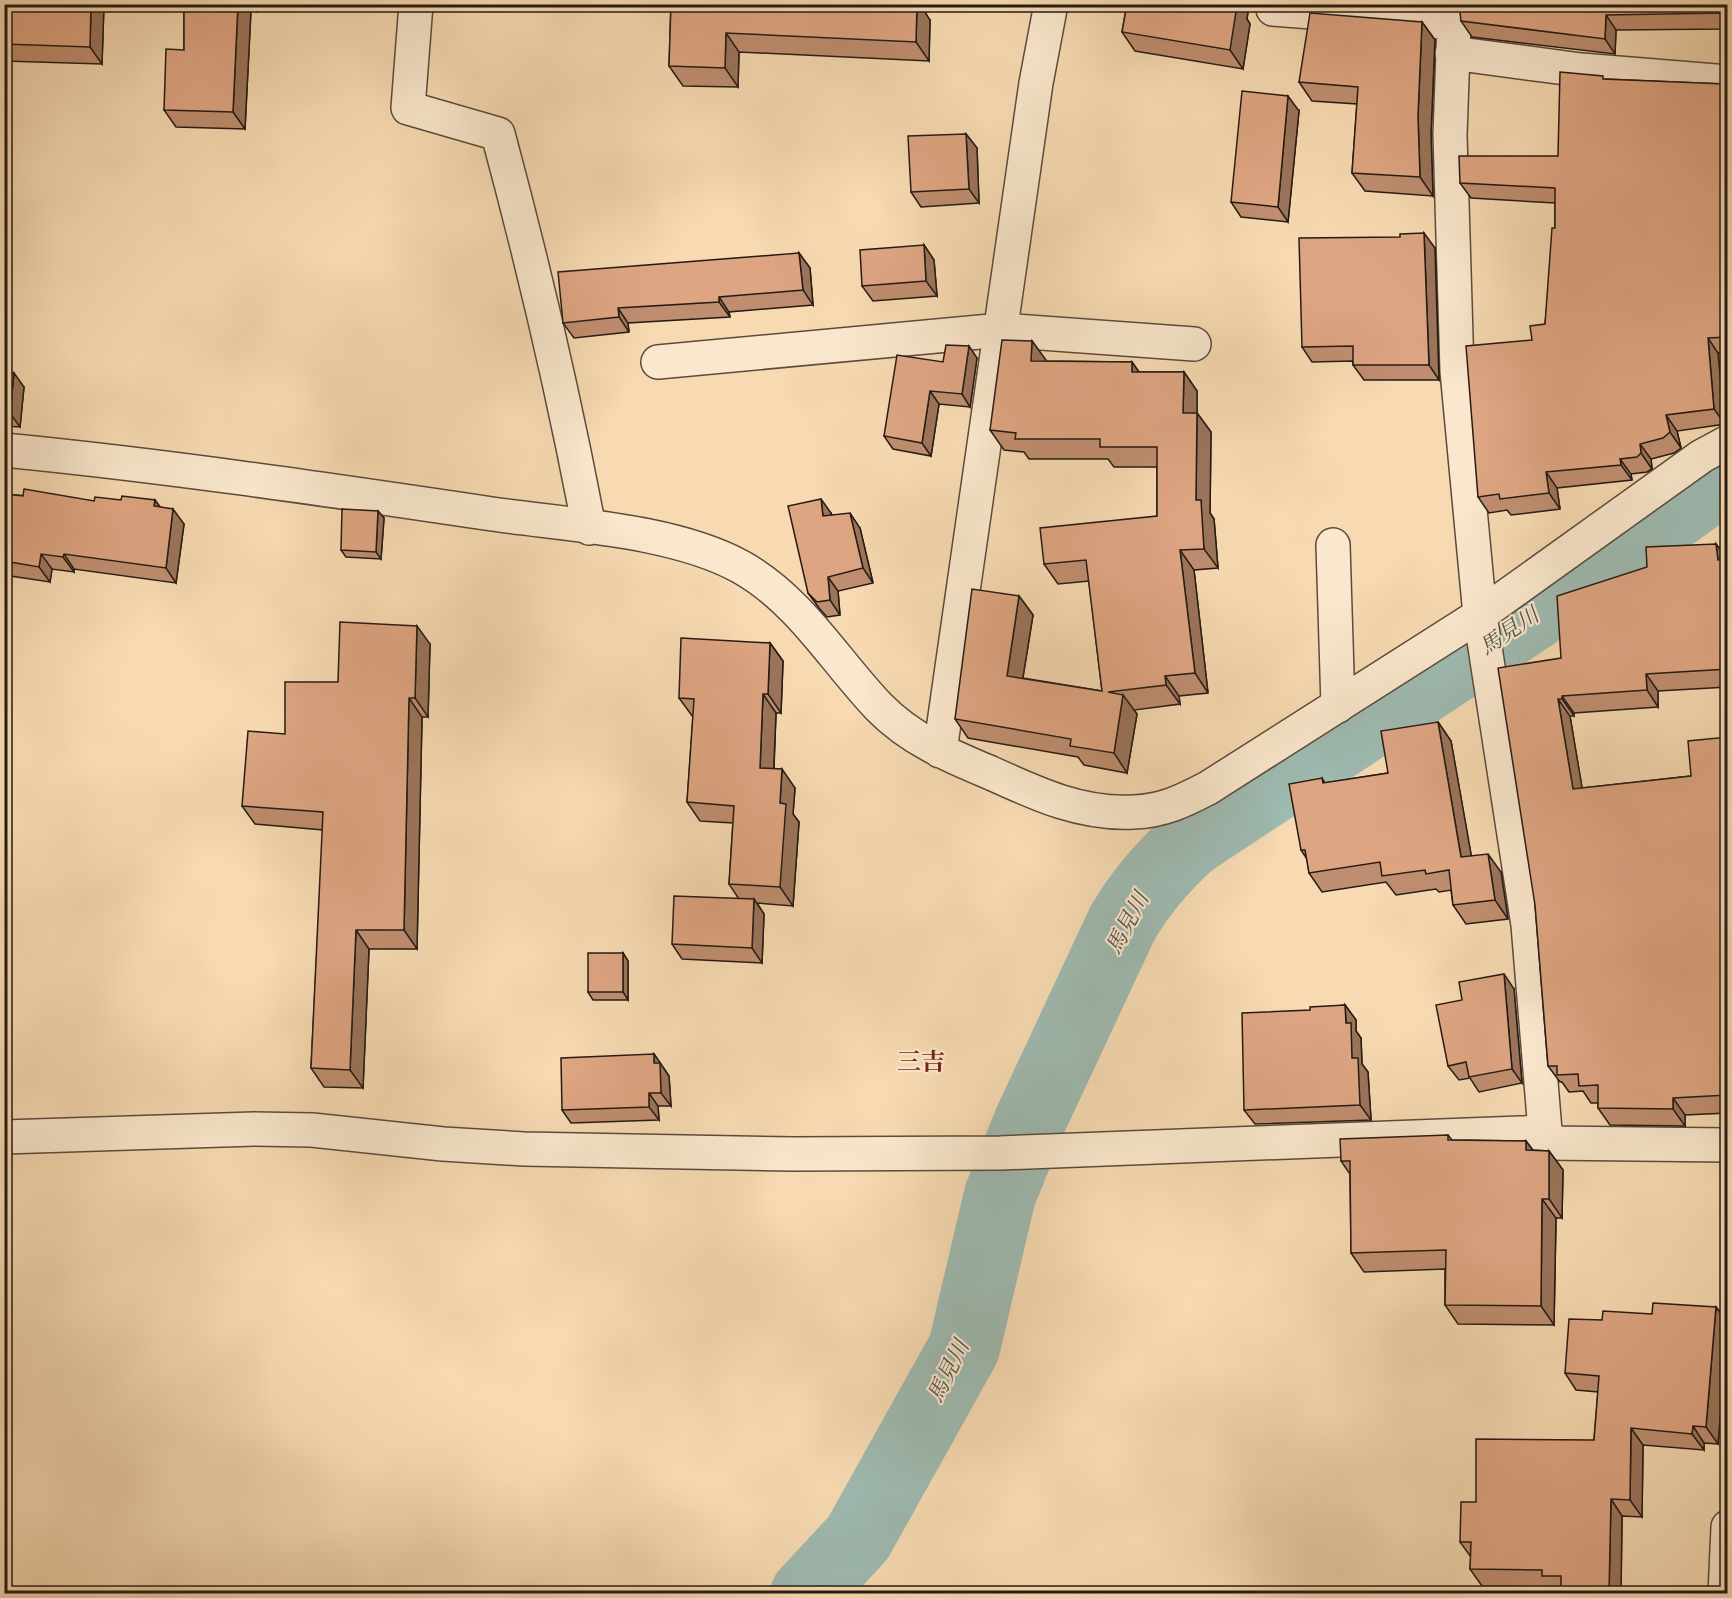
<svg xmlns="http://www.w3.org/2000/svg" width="1732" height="1598" font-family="'EB Garamond','Noto Serif JP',serif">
<rect width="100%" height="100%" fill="#f7dab2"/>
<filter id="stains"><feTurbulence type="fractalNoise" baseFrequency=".00333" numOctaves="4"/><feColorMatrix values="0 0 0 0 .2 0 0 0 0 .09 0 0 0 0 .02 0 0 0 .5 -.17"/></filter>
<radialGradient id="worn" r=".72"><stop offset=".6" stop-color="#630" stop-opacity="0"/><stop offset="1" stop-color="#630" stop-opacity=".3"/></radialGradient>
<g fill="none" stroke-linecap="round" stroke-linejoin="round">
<path stroke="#9ebab1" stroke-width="72" d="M 806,1594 L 858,1538 L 964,1348 L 1000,1195 L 1030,1121 L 1122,924 C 1141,891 1163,866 1191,841 L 1531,616 L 1698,496 L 1728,479"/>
<defs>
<path id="street" d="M 416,4 L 408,108 L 498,134 C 533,264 564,395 589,528
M 1273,4 L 1273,9 L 1454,23 L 1450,135 L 1457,371 L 1480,615 L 1528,925 L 1546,1143 L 1728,1145
M 1452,53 L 1581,70 L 1728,82
M 658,362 L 1001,330 L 1194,344
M 4,450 C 168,466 330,490 492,514 C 568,525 674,530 741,567 C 800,600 834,660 879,707 C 910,739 950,756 991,773 C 1037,794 1082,815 1134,812 C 1163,811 1183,801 1208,788 L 1480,615 L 1702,456 L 1728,442
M 1333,545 L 1338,706
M 940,751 L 1036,83 L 1051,4
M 4,1137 L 254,1129 L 312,1130 L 443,1144 L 524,1149 L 794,1154 L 1000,1153 L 1546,1132
M 1725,1594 L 1728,1527"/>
</defs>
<use href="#street" stroke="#5a4b3c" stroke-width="36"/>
<use href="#street" stroke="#fae7cd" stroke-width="33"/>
</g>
<path fill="#bf8e70" stroke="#251b14" stroke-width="1.5" d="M 4,4 L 104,4 L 102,64 L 4,61 Z
M 157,4 L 256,4 L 256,11 L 251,10 L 245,129 L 176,127 L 164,110 L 184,50 L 184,7 Z
M 671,4 L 930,20 L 929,61 L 739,52 L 738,87 L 683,86 L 669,66 Z
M 1127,4 L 1249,4 L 1247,19 L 1250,24 L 1243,69 L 1135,51 L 1122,32 Z
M 1728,4 L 1726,29 L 1616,30 L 1615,54 L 1472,37 L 1461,21 Z
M 1422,22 L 1435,40 L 1431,134 L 1433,196 L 1365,191 L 1352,173 L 1357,104 L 1312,101 L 1299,82 Z
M 1605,79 L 1725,84 L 1728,81 L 1728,353 L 1718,353 L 1725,424 L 1677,431 L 1681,448 L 1674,453 L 1651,459 L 1652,469 L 1647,472 L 1631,474 L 1632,480 L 1557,488 L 1560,509 L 1511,515 L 1507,510 L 1489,513 L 1478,497 L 1532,340 L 1545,324 L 1555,228 L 1555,203 L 1471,198 L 1460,183 L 1558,156 Z
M 1299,111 L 1288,222 L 1241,217 L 1231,202 Z
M 966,134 L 977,148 L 979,203 L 921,207 L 911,192 Z
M 924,245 L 934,260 L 937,296 L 873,301 L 862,286 Z
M 1435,248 L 1439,380 L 1364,380 L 1353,365 L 1353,361 L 1312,362 L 1302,347 Z
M 799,253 L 810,268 L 813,305 L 729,312 L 730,317 L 628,323 L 629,332 L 574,338 L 563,323 Z
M 1032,341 L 1046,361 L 1132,362 L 1139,372 L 1184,372 L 1197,391 L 1197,413 L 1211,432 L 1210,513 L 1214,519 L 1218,568 L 1194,570 L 1208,693 L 1179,696 L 1180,704 L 1134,710 L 1137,714 L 1127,773 L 1084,765 L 1078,757 L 968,738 L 955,719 L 1019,596 L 1033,615 L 1023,678 L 1102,691 L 1089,581 L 1058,584 L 1044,564 L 1157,516 L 1157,467 L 1114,467 L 1108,459 L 1029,459 L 1024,452 L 1004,450 L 990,430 Z
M 977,358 L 970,407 L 939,404 L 931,456 L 893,449 L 884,436 L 943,362 Z
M 4,372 L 24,387 L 20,427 L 4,426 Z
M 4,494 L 94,501 L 155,500 L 160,507 L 184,524 L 176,583 L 74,569 L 74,572 L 52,569 L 50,582 L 4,575 Z
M 378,511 L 384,518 L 381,559 L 346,557 L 341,550 Z
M 831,513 L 832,515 L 860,528 L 873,583 L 838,591 L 840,615 L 827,617 L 819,608 L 808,593 Z
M 1716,544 L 1728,559 L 1728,687 L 1658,691 L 1658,707 L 1574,713 L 1574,716 L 1570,716 L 1582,788 L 1691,776 L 1728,737 L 1728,1113 L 1685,1115 L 1685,1126 L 1610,1125 L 1598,1108 L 1598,1103 L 1591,1103 L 1583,1091 L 1569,1092 L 1562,1082 L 1560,1082 L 1548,1066 L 1535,905 L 1561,658 Z
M 770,643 L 783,661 L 781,713 L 776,713 L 774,769 L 795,788 L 793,814 L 799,822 L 793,906 L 757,903 L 764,914 L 762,963 L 682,959 L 672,944 L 739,899 L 729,884 L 733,823 L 700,821 L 687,802 L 693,717 L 679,698 Z
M 430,644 L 428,717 L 422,717 L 417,949 L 369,949 L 363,1088 L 324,1087 L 311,1068 L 323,830 L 255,824 L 242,806 L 285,734 L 338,682 Z
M 1438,722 L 1451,741 L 1471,856 L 1501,872 L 1508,919 L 1466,924 L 1453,905 L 1451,890 L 1439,892 L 1436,889 L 1396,895 L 1386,882 L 1322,892 L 1309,873 L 1307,859 L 1301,850 L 1322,778 L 1325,783 L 1388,773 Z
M 623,953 L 628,961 L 628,1000 L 593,1000 L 588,992 Z
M 1514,989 L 1522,1083 L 1479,1092 L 1470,1078 L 1459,1080 L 1448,1066 Z
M 1345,1005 L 1356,1020 L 1356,1031 L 1361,1038 L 1362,1064 L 1368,1072 L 1371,1120 L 1255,1124 L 1244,1110 L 1310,1010 Z
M 654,1054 L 669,1076 L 671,1106 L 658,1106 L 659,1120 L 571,1123 L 562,1110 Z
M 1448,1135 L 1452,1140 L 1526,1141 L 1533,1150 L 1549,1151 L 1563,1170 L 1562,1218 L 1556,1218 L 1554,1325 L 1458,1324 L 1445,1305 L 1445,1269 L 1364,1272 L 1351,1253 L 1350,1174 L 1341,1161 Z
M 1716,1307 L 1728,1323 L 1718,1444 L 1704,1443 L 1704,1450 L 1643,1445 L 1642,1517 L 1622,1516 L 1621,1593 L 1553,1593 L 1549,1587 L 1482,1586 L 1470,1569 L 1471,1557 L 1460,1542 L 1476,1502 L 1594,1440 L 1598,1392 L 1576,1390 L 1565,1373 L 1602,1320 Z"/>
<path fill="#9b745b" stroke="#251b14" stroke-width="1.5" d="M 91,4 L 104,4 L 102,64 L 90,47 Z
M 238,4 L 247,4 L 251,10 L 245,129 L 233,112 Z
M 252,4 L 256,4 L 256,11 Z
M 917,4 L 920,4 L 930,20 L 929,61 L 916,42 Z
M 1233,4 L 1249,4 L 1247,19 L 1250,24 L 1243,69 L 1230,50 Z
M 1606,15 L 1616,30 L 1615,54 L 1605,39 Z
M 1422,22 L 1435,40 L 1431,134 L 1433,196 L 1420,177 L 1418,116 Z
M 726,33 L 739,52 L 738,87 L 725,68 Z
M 1288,96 L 1299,111 L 1288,222 L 1278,207 Z
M 966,134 L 977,148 L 979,203 L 969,189 Z
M 1424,233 L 1435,248 L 1439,380 L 1429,365 Z
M 924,245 L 934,260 L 937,296 L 926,281 Z
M 799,253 L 810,268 L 813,305 L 803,290 Z
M 719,297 L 729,312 L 730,317 L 719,302 Z
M 618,308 L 628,323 L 629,332 L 619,317 Z
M 1708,338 L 1718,353 L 1725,424 L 1714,409 Z
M 1032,341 L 1046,360 L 1045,381 L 1031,361 Z
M 969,346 L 977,358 L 970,407 L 962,394 Z
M 1132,362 L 1145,381 L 1132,372 Z
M 1184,372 L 1197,391 L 1197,432 L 1183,413 Z
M 14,373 L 24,387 L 20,427 L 10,413 Z
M 930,391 L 939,404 L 931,456 L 922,443 Z
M 1197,413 L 1211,432 L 1210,513 L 1214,519 L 1218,568 L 1204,549 L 1196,500 Z
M 1666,415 L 1677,431 L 1681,448 L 1670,432 Z
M 1640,444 L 1651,459 L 1652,469 L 1641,453 Z
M 1620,459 L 1631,474 L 1632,480 L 1621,465 Z
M 1546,472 L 1557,488 L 1560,509 L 1549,493 Z
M 821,499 L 831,513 L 833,530 L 823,516 Z
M 155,500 L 166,515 L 154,506 Z
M 173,509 L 184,524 L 176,583 L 166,568 Z
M 378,511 L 384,518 L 381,559 L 376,552 Z
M 850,513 L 860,528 L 873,583 L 863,568 Z
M 1716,544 L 1728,560 L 1718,560 Z
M 1180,550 L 1194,570 L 1208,693 L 1195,673 Z
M 41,554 L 52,569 L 50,582 L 39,567 Z
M 64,554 L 74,569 L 74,572 L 63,557 Z
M 828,577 L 838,591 L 840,615 L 830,600 Z
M 1019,596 L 1033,615 L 1020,695 L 1007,676 Z
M 417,626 L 430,644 L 428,717 L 415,698 Z
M 770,643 L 783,661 L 781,713 L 768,694 Z
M 1646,674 L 1658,691 L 1658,707 L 1647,690 Z
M 1165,676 L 1179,696 L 1180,704 L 1166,685 Z
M 763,694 L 776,713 L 773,786 L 760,768 Z
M 1123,695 L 1137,714 L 1127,773 L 1114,753 Z
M 1562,696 L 1574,713 L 1574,716 L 1562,699 Z
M 409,698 L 422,717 L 417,949 L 404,930 Z
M 1558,699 L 1570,716 L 1585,805 L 1573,789 Z
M 1438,722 L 1451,741 L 1475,876 L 1461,857 Z
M 782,769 L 795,788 L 793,814 L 799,822 L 793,906 L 780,887 L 780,803 Z
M 1488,854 L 1501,872 L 1508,919 L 1495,900 Z
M 754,899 L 764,914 L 762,963 L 752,948 Z
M 356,930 L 369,949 L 363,1088 L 350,1070 Z
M 623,953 L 628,961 L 628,1000 L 623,992 Z
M 1504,974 L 1514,989 L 1522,1083 L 1512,1069 Z
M 1345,1005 L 1356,1020 L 1356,1031 L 1361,1038 L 1362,1064 L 1368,1072 L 1371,1120 L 1360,1105 L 1346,1023 Z
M 654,1054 L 669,1076 L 671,1106 L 661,1093 L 654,1063 Z
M 649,1093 L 658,1106 L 659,1120 L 649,1107 Z
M 1673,1098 L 1685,1115 L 1685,1126 L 1673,1109 Z
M 1526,1141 L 1540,1160 L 1526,1150 Z
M 1549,1151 L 1563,1170 L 1562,1218 L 1549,1199 Z
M 1542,1199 L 1556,1218 L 1554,1325 L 1541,1306 Z
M 1716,1307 L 1728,1323 L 1718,1444 L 1706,1427 Z
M 1693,1426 L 1704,1443 L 1704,1450 L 1692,1434 Z
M 1631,1428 L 1643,1445 L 1642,1517 L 1630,1500 Z
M 1611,1499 L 1622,1516 L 1621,1593 L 1609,1593 Z"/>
<path fill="#dea582" stroke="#251b14" stroke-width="1.5" d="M 4,4 L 91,4 L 90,47 L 4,44 Z
M 184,4 L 238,4 L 233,112 L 164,110 L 166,49 L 184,50 Z
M 671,4 L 917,4 L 916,42 L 726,33 L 725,68 L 669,66 Z
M 1127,4 L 1237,5 L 1230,50 L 1122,32 Z
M 1459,4 L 1728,4 L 1728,51 L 1725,13 L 1606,15 L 1605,39 L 1461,21 Z
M 1310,13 L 1422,22 L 1418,116 L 1420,177 L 1352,173 L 1358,87 L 1299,82 Z
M 1560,72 L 1603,76 L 1603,79 L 1725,84 L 1728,81 L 1728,337 L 1708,338 L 1714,409 L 1666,415 L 1670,432 L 1663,438 L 1640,444 L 1641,453 L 1637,457 L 1620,459 L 1621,465 L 1546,472 L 1549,493 L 1500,499 L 1499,494 L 1478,497 L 1466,346 L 1532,340 L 1530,326 L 1545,324 L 1552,228 L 1555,228 L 1555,188 L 1460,183 L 1459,156 L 1558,156 Z
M 1242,91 L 1288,96 L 1278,207 L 1231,202 Z
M 966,134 L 969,189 L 911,192 L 908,136 Z
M 1424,233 L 1429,365 L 1353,365 L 1353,346 L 1302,347 L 1299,238 L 1400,237 L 1400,234 Z
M 924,245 L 926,281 L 862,286 L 860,250 Z
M 799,253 L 803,290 L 719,297 L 719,302 L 618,308 L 619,317 L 563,323 L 558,272 Z
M 1002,340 L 1032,341 L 1031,361 L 1132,362 L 1132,372 L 1184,372 L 1183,413 L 1197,413 L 1196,500 L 1201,500 L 1204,549 L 1180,550 L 1195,673 L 1165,676 L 1166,685 L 1108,692 L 1123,695 L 1114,753 L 1070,746 L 1071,739 L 955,719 L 972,589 L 1019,596 L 1007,676 L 1102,691 L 1086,560 L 1044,564 L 1040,528 L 1157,516 L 1157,447 L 1100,447 L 1100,439 L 1015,439 L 1016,433 L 990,430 Z
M 946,345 L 969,346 L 962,394 L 930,391 L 922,443 L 884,436 L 897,355 L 943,362 Z
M 4,372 L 14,373 L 10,413 L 4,412 Z
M 24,489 L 94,501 L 95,497 L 121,500 L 122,496 L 155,500 L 154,506 L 173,509 L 166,568 L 64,554 L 63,557 L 41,554 L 39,567 L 4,561 L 4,494 L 23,496 Z
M 821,499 L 823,516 L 850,513 L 863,568 L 828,577 L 830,600 L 817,602 L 808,593 L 788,506 Z
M 342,509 L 378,511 L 376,552 L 341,550 Z
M 1716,544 L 1718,560 L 1728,559 L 1728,669 L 1646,674 L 1647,690 L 1562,696 L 1562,699 L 1558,699 L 1573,789 L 1691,776 L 1688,741 L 1728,737 L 1728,1095 L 1673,1098 L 1673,1109 L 1598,1108 L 1598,1085 L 1579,1086 L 1578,1074 L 1557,1075 L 1557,1066 L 1548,1066 L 1535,905 L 1498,668 L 1561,658 L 1557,596 L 1647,567 L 1646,547 Z
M 340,622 L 417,626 L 415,698 L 409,698 L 404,930 L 356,930 L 350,1070 L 311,1068 L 323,812 L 242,806 L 248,731 L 285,734 L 285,682 L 338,682 Z
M 681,638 L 770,643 L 768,694 L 763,694 L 760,768 L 782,769 L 780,803 L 786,804 L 780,887 L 729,884 L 734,806 L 687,802 L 694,699 L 679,698 Z
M 1438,722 L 1461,857 L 1488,854 L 1495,900 L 1453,905 L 1449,870 L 1426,874 L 1425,870 L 1382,876 L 1380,862 L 1309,873 L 1305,850 L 1301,850 L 1289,784 L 1322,778 L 1323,783 L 1388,773 L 1381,731 Z
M 674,896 L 754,899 L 752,948 L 672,944 Z
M 588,953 L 623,953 L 623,992 L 588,992 Z
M 1504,974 L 1512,1069 L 1469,1077 L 1466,1062 L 1448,1066 L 1436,1005 L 1462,1000 L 1459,982 Z
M 1345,1005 L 1346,1023 L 1351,1023 L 1352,1058 L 1358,1058 L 1360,1105 L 1244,1110 L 1242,1013 L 1310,1010 L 1310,1007 Z
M 654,1054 L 654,1063 L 660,1063 L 661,1093 L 649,1093 L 649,1107 L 562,1110 L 561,1058 Z
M 1448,1135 L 1448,1140 L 1526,1141 L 1526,1150 L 1549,1151 L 1549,1199 L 1542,1199 L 1541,1306 L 1445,1305 L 1446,1250 L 1351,1253 L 1350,1161 L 1341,1161 L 1340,1139 Z
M 1653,1303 L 1716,1307 L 1706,1427 L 1693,1426 L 1692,1434 L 1631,1428 L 1630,1500 L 1611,1499 L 1609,1593 L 1571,1593 L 1571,1592 L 1561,1592 L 1561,1576 L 1542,1576 L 1542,1570 L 1470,1569 L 1471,1542 L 1460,1542 L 1461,1502 L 1476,1502 L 1476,1439 L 1594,1440 L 1599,1376 L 1565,1373 L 1569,1319 L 1602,1320 L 1603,1311 L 1652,1314 Z"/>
<g text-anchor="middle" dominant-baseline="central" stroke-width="4.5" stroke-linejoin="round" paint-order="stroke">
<g font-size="22" font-style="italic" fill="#4f534b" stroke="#fae7cd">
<text transform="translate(1509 631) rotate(-34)">馬見川</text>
<text transform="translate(1127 923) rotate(-62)">馬見川</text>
<text transform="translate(948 1371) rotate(-64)">馬見川</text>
</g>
<g font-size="24" font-weight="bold" fill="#7a1f14" stroke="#fae7cd">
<text x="921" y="1061">三吉</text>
</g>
</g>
<rect width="1732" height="1598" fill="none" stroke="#f7dab2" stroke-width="24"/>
<rect x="6" y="6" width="1720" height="1586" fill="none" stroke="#251b14" stroke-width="3"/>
<rect x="12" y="12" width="1708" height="1574" fill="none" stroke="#251b14" stroke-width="1.5"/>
<rect width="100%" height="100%" filter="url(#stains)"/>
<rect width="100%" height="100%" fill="url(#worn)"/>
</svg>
